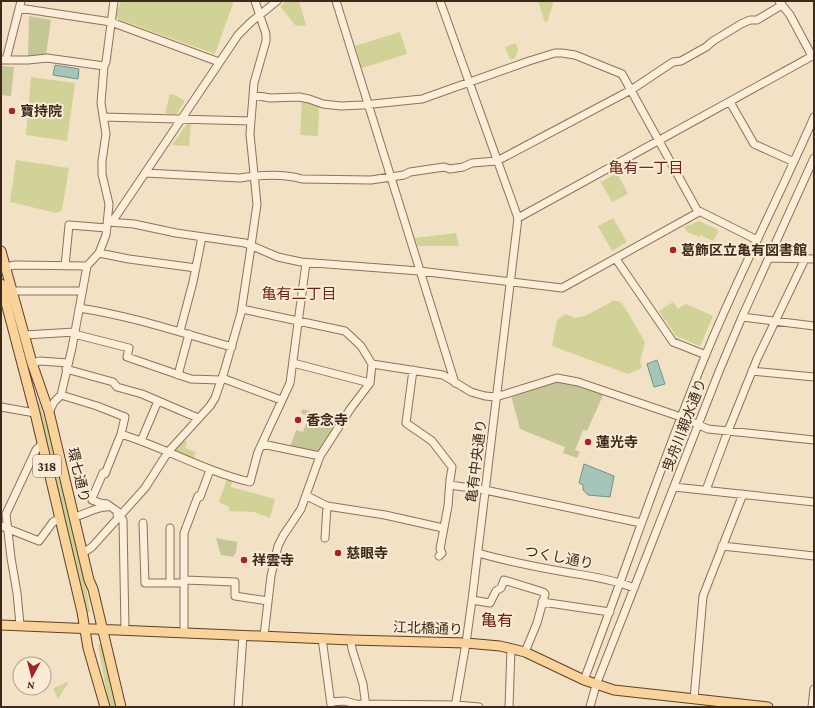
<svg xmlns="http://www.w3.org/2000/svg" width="815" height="708" font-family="'Crimson Pro','Noto Sans JP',serif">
<rect width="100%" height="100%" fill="#f2e1c4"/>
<path fill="#d0d296" d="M 121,1 L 234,1 L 215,54 L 118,19 L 116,15 Z
M 287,1 L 299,1 L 306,25 L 302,26 L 295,25 L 280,6 Z
M 538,1 L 554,1 L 547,22 L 545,22 Z
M 400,32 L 407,54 L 362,68 L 355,46 Z
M 513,44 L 516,44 L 518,50 L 515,58 L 510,59 L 505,47 Z
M 31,77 L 75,83 L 67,141 L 26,135 Z
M 170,94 L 175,95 L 185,101 L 178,112 L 175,115 L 165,113 Z
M 302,101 L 308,102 L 319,107 L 318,136 L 300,135 Z
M 188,124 L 191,124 L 189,146 L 172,145 L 186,125 Z
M 16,160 L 69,168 L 62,210 L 57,213 L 10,202 Z
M 617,173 L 628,194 L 612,202 L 601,182 Z
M 613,218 L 627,242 L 612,251 L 598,226 Z
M 699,221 L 719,230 L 713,241 L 701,235 L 699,237 L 687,232 L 684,227 Z
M 456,233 L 459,246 L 418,246 L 415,238 Z
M 613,301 L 619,301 L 624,306 L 645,342 L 640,361 L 642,368 L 628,374 L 552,346 L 557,320 L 566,314 L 575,318 L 585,316 Z
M 673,302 L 678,309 L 686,304 L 713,316 L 700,346 L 676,336 L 659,311 Z
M 37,401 L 39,401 L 54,449 L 87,592 L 90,612 L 86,612 L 46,444 L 45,432 Z
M 182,439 L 187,442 L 185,448 L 196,452 L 193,460 L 173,451 Z
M 227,479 L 232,481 L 231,487 L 275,499 L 270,518 L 254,512 L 229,511 L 229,507 L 219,502 Z
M 98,644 L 102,644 L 117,707 L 109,707 Z
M 67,682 L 68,683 L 58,699 L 54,690 L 54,688 Z"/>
<path fill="#c4c696" d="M 29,16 L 51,20 L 46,55 L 28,56 Z
M 2,66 L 14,67 L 11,96 L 1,95 Z
M 560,381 L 569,382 L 604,393 L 587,431 L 583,430 L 575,450 L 580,452 L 577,458 L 563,453 L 565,447 L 520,429 L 511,395 L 552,382 Z
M 303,409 L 338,422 L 317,453 L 290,447 L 296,430 L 303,432 L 309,416 L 301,413 Z
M 216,538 L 237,542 L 236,554 L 234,554 L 234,557 L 221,555 Z"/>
<path fill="#a6c5b9" stroke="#6b9587" d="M 55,65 L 79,69 L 78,79 L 53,75 Z
M 657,360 L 665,384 L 654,387 L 647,364 Z
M 584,464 L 614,476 L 610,497 L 588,495 L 583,490 L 583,485 L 579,483 Z"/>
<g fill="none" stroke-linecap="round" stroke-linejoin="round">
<defs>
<path id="minor" d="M 336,1 L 455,383
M 440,1 L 518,218 L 472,600 L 466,643 L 455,707
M 779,1 L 790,15 L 812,56
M 19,8 L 111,22 L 219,62
M 1,60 L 28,60 L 47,58 L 104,66
M 6,60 L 21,1
M 253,95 L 270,98 L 299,97 L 309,99 L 323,104 L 341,106 L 363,105 L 422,99 L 529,61 L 555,53 L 562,53 L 575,55 L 622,74 L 697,210 L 757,240
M 730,102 L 754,144 L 794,162
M 103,117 L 251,121
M 145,173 L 240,178 C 260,175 282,173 302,179 L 371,180 L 404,175 L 410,172 L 444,167 L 450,169 L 463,167 L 472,163 L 497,161 L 631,90 L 673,62 L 681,61 L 706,47 L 713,41 L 741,24 L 750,20 L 757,20 L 782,5
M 518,218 L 814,55
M 108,222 L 134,224 L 176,233 L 245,243 L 278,257 L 301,262 L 419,271 L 562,288 L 699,212
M 112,222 L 238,35 L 251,22 L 277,1
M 251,246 L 257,204 L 250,134 L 251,121 L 254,83 L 266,41 L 266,34 L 255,1
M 99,253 L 129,259 L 196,268
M 769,258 L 814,259
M 616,259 L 673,342 L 706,355
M 65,266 L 69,225 L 107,228
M 6,267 L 15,265 L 87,266
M 12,291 L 82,291
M 79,308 C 132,316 181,333 232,347
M 242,309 L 345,331 L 361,346 L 372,364 L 370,383 L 351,408 L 320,456 L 301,509 L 283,536 L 278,546 L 271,576 L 264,636
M 742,317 L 814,326
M 180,331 L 193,282 L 202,237
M 74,334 L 129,348 L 127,357 L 185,377 L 191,379 L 220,380
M 25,335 L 75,332
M 32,363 L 40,361 L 68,363
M 293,363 L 370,383
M 372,364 L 443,375 L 471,392 L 485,396 L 496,397 L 557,378 L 578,382 L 681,417 L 708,429 L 814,440
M 66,369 L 113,382 L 117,387 L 142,394 L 198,418
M 413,370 L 406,423 L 432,441 L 452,467 L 450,480 L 448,506 L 440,549 L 442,553 L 439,556
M 752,371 L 814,377
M 178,375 L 189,334
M 222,378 L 281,400
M 61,395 L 97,406 L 125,417 L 121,434 L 105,474 L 103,473 L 93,496 L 92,500 L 100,503 L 107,504 L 121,514
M 1,407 L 35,413
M 49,412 L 54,402 L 61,395 L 72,348 L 87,266 L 99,253 L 106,235 L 109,204 L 102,174 L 102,161 L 106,134 L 101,103 L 104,66 L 106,62 L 114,1
M 121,434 C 165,448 205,471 250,482 L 258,452 L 290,383 L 306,263
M 141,441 L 158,401
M 262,444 L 320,456
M 450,485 L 485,490 L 641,523
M 674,487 L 814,502
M 706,490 L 728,431 L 757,359 L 805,259
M 307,496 L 327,506 L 385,515 L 443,528
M 200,497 L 210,470
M 117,515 L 123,520 L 125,630
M 74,517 C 84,515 98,506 107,507
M 143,523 L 145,583 L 184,583
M 1,526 L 39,541 L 53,522 L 59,519
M 170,528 L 170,583
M 325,538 L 327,506
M 722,546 L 814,556
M 83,553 L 92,547 L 145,488 L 168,452 L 210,406 L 215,398 L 224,372 L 241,313 L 251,247
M 478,553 C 506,561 536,567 565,572 C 588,576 612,579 634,588
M 185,580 L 235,582 L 235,596 L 268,601
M 472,600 L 490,603 L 496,591 L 501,588 L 504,580 L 543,592 L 545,594 L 537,623 L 525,652
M 542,602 L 610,612
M 20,625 L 17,593 L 11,558 L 6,514 L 36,450 L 42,444
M 184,632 L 184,533 L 198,496
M 322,638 L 331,705
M 351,640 L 352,649 L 363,684 L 366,707
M 584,680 C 625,572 662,461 706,354 C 739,274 779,197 814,117
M 694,699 L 703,596 L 743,494
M 331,702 L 345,701 L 356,704 L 456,705 L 479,707
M 238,707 L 243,635
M 509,707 L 511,648
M 590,707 L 596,685 L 720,369 L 742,317 L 814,158
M 812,707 L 814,689"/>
<path id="major" d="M 1,251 L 32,363 L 49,412 L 89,580 L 93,589 L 121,707
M 1,284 L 35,413 L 82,612 L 88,648 L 105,707
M 1,625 L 351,640 L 466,643 L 500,646 L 525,652 L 584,680 L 614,690 L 768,707"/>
</defs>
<use href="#minor" stroke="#8f7158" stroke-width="9"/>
<use href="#major" stroke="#5d3f2c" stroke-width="11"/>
<use href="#minor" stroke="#fceed8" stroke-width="7"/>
<use href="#major" stroke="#f9d399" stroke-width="9"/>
</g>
<g fill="#a4222d" stroke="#f9ebd4" stroke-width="1.5">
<circle cx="12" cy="111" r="4"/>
<circle cx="673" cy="250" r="4"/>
<circle cx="298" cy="420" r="4"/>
<circle cx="588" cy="442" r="4"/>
<circle cx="338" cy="553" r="4"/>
<circle cx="244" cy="560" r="4"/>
</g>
<g text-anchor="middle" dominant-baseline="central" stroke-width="4" stroke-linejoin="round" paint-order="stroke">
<rect fill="#f9ebd4" stroke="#766454" stroke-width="1" x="33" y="455" width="28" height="22" rx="3"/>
<g font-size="13" font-weight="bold" fill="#3e2a1d">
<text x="47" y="466">318</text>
</g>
<g font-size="14" font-weight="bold" fill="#3e2a1d" stroke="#f9ebd4" text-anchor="start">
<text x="20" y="111">寶持院</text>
<text x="681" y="250">葛飾区立亀有図書館</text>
<text x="306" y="420">香念寺</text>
<text x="596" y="442">蓮光寺</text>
<text x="346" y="553">慈眼寺</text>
<text x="252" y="560">祥雲寺</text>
</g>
<g font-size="14" fill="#3e2a1d" stroke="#f9ebd4">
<text transform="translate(684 425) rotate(-69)">曳舟川親水通り</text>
<text transform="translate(476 461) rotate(-83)">亀有中央通り</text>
<text transform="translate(79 475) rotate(77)">環七通り</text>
<text transform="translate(559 557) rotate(11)">つくし通り</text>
<text transform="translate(428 628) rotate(2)">江北橋通り</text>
</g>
<g font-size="15" fill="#6f2318" stroke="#f9ebd4">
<text x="646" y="168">亀有一丁目</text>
<text x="299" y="294">亀有二丁目</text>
</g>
<g font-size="16" fill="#6f2318" stroke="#f9ebd4">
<text x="497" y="620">亀有</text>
</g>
</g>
<rect width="815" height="708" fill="none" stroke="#3e2a1d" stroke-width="4"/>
<g transform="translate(32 676) rotate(187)"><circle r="19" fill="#f9ebd4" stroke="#ae9e8b"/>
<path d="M0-3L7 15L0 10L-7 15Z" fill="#a4222d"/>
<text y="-6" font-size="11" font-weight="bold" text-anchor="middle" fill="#3e2a1d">N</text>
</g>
</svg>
